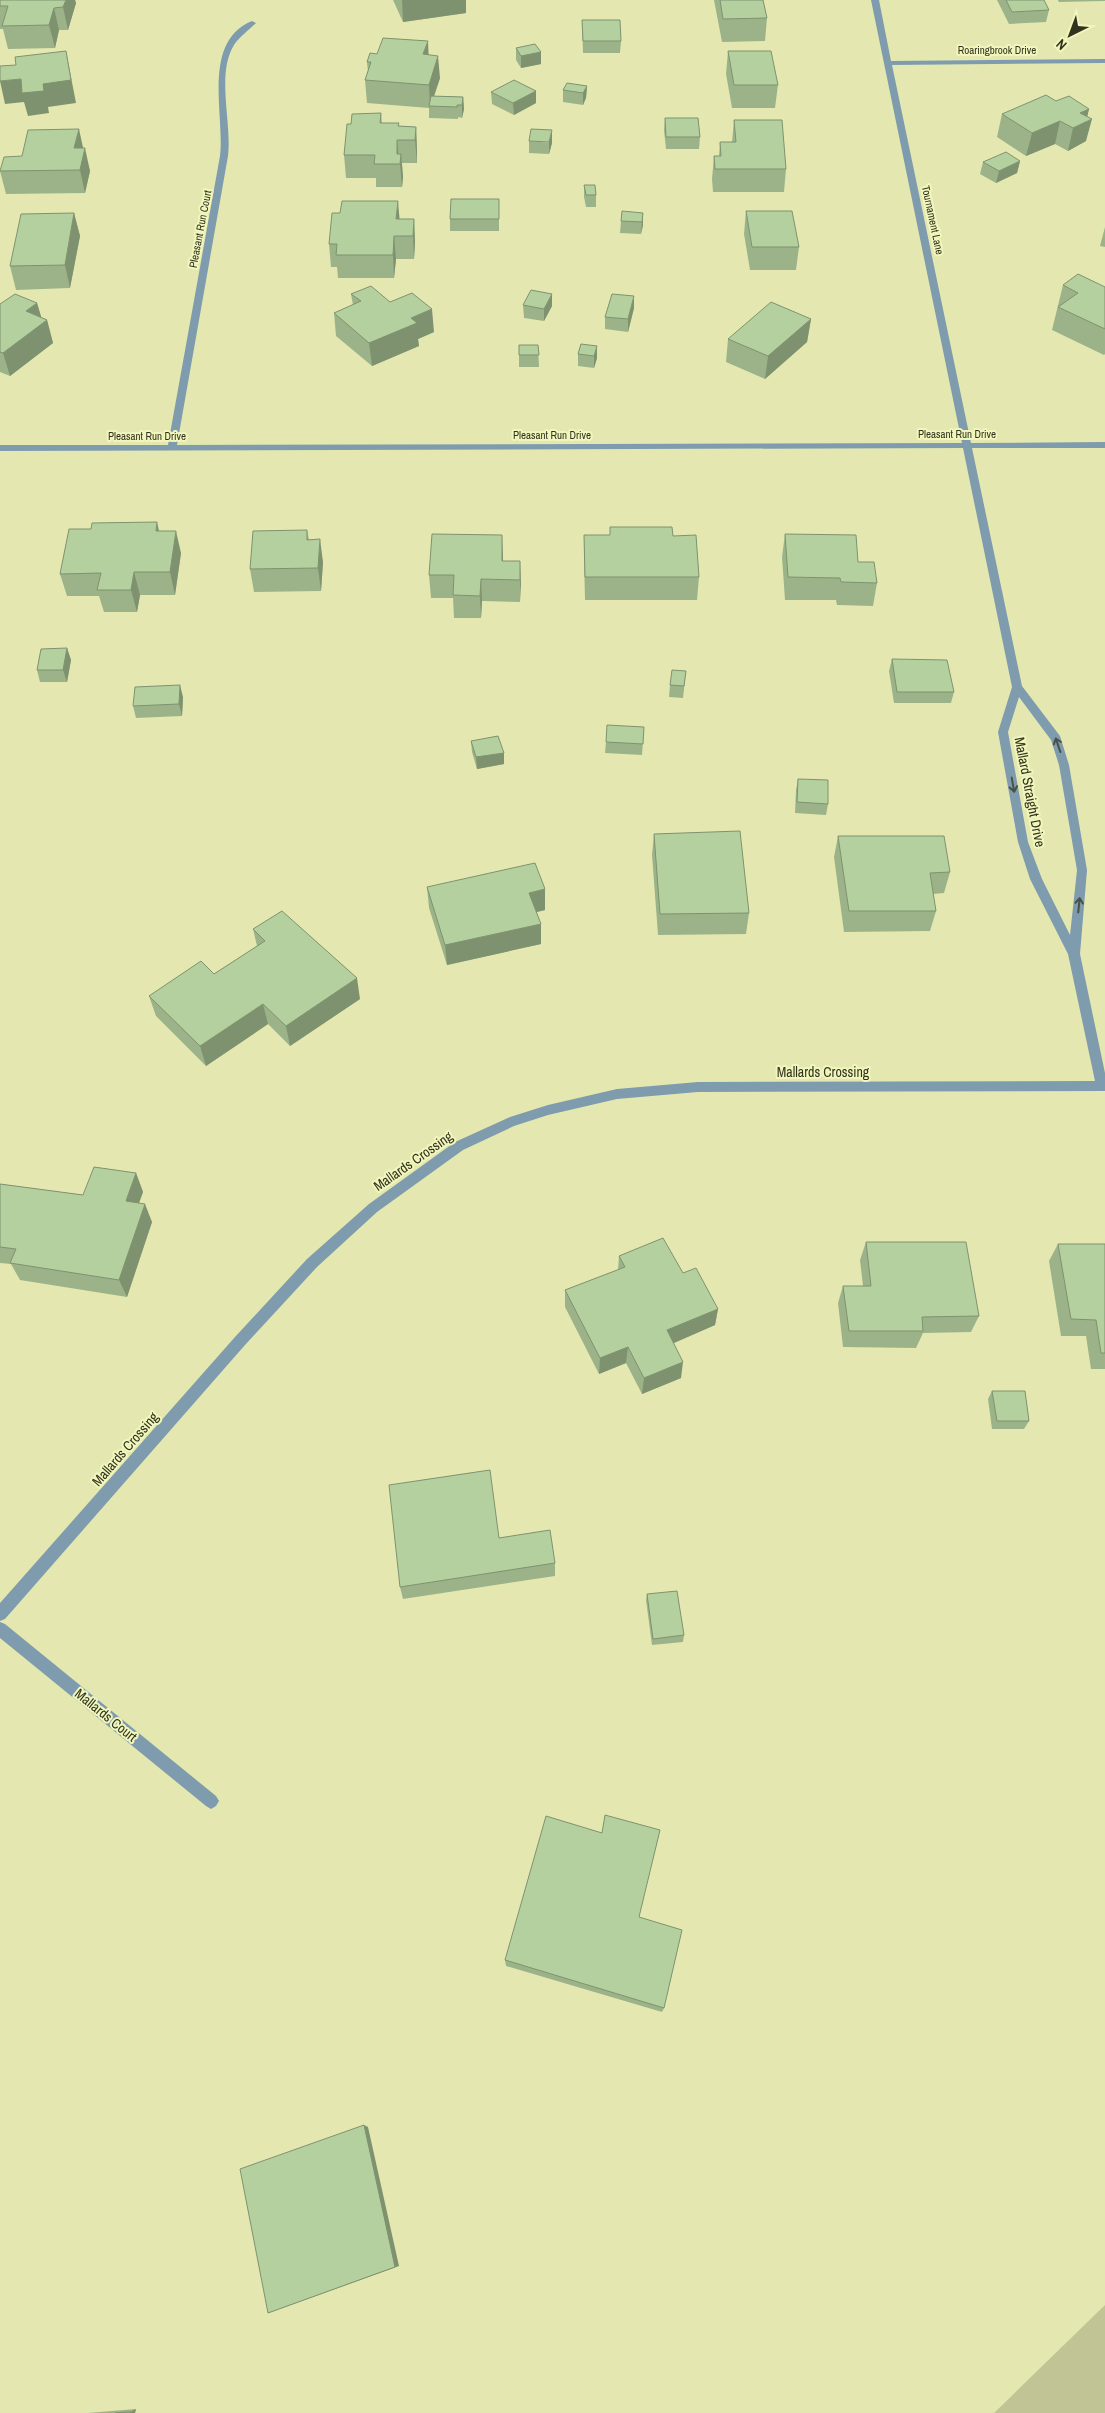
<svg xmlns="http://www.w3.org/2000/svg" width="1105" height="2413" font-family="'Archivo Narrow',sans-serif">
<rect width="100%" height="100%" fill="#e4e8b0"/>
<path fill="#c1c495" d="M 1105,2305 L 1105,2413 L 994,2413 Z"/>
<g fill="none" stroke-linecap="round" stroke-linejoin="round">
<path fill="#7e9cad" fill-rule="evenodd" d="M 871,0 L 879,0 L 891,61 L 1105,59 L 1105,63 L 892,65 L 971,443 L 1105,442 L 1105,448 L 972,448 L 1022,686 L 1060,736 L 1069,765 L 1087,870 L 1080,954 L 1105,1073 L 1105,1091 L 698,1092 L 617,1099 L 548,1115 L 514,1126 L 463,1150 L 377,1212 L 317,1267 L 245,1345 L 5,1619 L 0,1621 L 0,1603 L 235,1337 L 307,1259 L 369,1204 L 455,1142 L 510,1117 L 548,1105 L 617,1089 L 698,1082 L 1095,1081 L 1068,954 L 1030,879 L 1018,842 L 998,732 L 1012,687 L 963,448 L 0,451 L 0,445 L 168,445 L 220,156 C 225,115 201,42 252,21 L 256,23 C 248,31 240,36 234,45 C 216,74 232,123 228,156 L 177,445 L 962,443 ZM 1019,697 L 1051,740 L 1059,765 L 1077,870 L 1070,935 L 1042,879 L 1028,842 L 1008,732 Z
M 0,1622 L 5,1624 L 216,1796 L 219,1801 L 216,1806 L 211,1809 L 206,1806 L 0,1638 Z"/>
</g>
<path fill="#9cb389" d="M 0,0 L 75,0 L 76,3 L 68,30 L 59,30 L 55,48 L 8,49 L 3,29 L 0,29 Z
M 393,0 L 466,0 L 466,13 L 403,22 Z
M 714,0 L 763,0 L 767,18 L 765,41 L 722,42 Z
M 997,0 L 1044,0 L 1049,10 L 1046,22 L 1009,24 Z
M 1058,0 L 1105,0 L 1105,1 L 1059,2 Z
M 582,20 L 621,41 L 620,53 L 583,53 Z
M 516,48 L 541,52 L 541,64 L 521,68 L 516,60 Z
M 728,51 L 778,85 L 775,108 L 732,108 L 726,74 Z
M 429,55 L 440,78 L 434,96 L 463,97 L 464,109 L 462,118 L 458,117 L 458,119 L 429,118 L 429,108 L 367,103 L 365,80 L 368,72 L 367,62 Z
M 587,86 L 586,98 L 583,105 L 563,102 L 563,90 Z
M 536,91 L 536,103 L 514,115 L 492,104 L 491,92 Z
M 1056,101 L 1089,109 L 1087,116 L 1086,141 L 1068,151 L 1055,144 L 1026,156 L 997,137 L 1002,114 Z
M 381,113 L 382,123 L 399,123 L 399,126 L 416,127 L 417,150 L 417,163 L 402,163 L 403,177 L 402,187 L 376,187 L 376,178 L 346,178 L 344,155 L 351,124 Z
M 665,118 L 700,137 L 699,149 L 666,149 L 664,130 Z
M 734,120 L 786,169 L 784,192 L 713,192 L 712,179 L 714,156 L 719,156 L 720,142 L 732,142 Z
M 529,141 L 552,143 L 549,154 L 529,153 Z
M 83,148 L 90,171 L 85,193 L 6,194 L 0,171 L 22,156 Z
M 1020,161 L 1017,173 L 996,183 L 980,174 L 983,162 Z
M 584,185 L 596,195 L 596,207 L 586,207 L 584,197 Z
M 499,211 L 499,231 L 450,231 L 450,219 Z
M 746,211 L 799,247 L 796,270 L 750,270 L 744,234 Z
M 74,213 L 80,236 L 70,288 L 16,290 L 10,266 Z
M 643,213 L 643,225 L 641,234 L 620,233 L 621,221 Z
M 399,219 L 414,219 L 415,242 L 414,259 L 396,259 L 394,278 L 338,278 L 337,267 L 331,267 L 329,244 Z
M 1105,227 L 1105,247 L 1100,246 Z
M 1063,285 L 1105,287 L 1105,354 L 1104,355 L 1052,330 Z
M 351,294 L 390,302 L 434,332 L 418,339 L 419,346 L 372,366 L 336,336 L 334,313 L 353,305 Z
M 37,303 L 41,317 L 47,320 L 53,343 L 10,376 L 0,372 L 0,304 Z
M 523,305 L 552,306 L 544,321 L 524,318 Z
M 634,308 L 628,332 L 605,329 L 605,317 Z
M 811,319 L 807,342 L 765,379 L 726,362 L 728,339 Z
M 581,344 L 597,358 L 594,368 L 578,366 L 578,354 Z
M 519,345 L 538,345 L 539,367 L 519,367 Z
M 610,527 L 673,536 L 699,577 L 697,600 L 585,600 L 584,558 L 584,535 L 610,535 Z
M 307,530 L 309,540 L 323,562 L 321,591 L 254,592 L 250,569 Z
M 159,531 L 181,553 L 175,595 L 140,595 L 137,612 L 104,612 L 99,596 L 67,596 L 60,574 Z
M 785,534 L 858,562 L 877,583 L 873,606 L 837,605 L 836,600 L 785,600 L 782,557 Z
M 503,561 L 520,561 L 520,602 L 482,601 L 481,618 L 454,618 L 453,598 L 431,598 L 429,575 Z
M 67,648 L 71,660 L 67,682 L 40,682 L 37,670 Z
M 892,659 L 954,692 L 951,703 L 894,703 L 889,671 Z
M 686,671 L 683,698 L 669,697 L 670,685 Z
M 183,697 L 182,716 L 136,718 L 133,706 Z
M 644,727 L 642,755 L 605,753 L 606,742 Z
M 471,741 L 504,753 L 504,764 L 477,769 L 472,752 Z
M 798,779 L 828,804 L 826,815 L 795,813 L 796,790 Z
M 654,834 L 749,913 L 746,934 L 658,935 L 652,855 Z
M 838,836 L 950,872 L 944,893 L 933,894 L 936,911 L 930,931 L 844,932 L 834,857 Z
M 427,887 L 545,910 L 536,912 L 541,944 L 447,965 L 429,908 Z
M 253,929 L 360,999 L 290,1046 L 268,1024 L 206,1066 L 156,1016 L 149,996 L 214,974 L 257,946 Z
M 136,1173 L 143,1192 L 139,1203 L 152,1222 L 127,1297 L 20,1280 L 11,1264 L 0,1263 L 0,1184 L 83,1195 Z
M 866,1242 L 979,1316 L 971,1332 L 923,1333 L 916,1348 L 843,1347 L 838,1303 L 843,1286 L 863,1286 L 860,1260 Z
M 1058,1244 L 1105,1244 L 1105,1369 L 1091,1369 L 1086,1336 L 1061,1336 L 1049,1261 Z
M 619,1256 L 683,1273 L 718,1309 L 715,1325 L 673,1343 L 681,1378 L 642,1394 L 626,1363 L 599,1374 L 565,1307 L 565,1290 L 618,1270 Z
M 992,1391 L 1029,1421 L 1024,1429 L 992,1429 L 988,1399 Z
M 499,1538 L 555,1563 L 555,1576 L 403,1599 L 400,1587 Z
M 647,1594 L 684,1635 L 683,1642 L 652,1645 L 646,1600 Z
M 639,1917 L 664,2008 L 662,2012 L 506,1966 L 505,1960 Z
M 136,2409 L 135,2413 L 88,2413 Z"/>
<path fill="#7f926f" d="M 66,0 L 75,0 L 76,3 L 68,30 L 63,7 Z
M 402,0 L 466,0 L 466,13 L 403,22 Z
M 54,8 L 59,30 L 55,48 L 49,25 Z
M 428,41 L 429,64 L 423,54 Z
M 66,51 L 76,103 L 48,107 L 49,113 L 28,116 L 24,102 L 5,104 L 0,81 L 21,79 L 43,84 Z
M 541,52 L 541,64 L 521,68 L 521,56 Z
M 438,56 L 440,78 L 430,108 L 429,85 Z
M 587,86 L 586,98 L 583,105 L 583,93 Z
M 536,91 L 536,103 L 514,115 L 513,103 Z
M 463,97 L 464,109 L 462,118 L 462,105 Z
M 1089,109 L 1086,122 L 1092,119 L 1086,141 L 1068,151 L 1073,128 L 1080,113 Z
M 1060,121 L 1055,144 L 1026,156 L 1032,133 Z
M 416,127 L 417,150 L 417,163 L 415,140 Z
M 79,129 L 84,152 L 80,171 L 74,148 Z
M 552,130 L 552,143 L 549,154 L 549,142 Z
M 397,140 L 399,163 L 397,154 Z
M 85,148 L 90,171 L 85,193 L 80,170 Z
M 401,154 L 403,177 L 402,187 L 400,164 Z
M 1020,161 L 1017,173 L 996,183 L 999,171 Z
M 398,201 L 400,224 L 396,219 Z
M 74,213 L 80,236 L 70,288 L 65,265 Z
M 643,213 L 643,225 L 641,234 L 642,222 Z
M 414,219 L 415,242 L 414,259 L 413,236 Z
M 394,236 L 396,259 L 394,278 L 393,255 Z
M 552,294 L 552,306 L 544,321 L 544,309 Z
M 634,296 L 634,308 L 628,332 L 628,319 Z
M 37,303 L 43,323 L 47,320 L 53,343 L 10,376 L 3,353 L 26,311 Z
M 432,309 L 434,332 L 418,339 L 419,346 L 372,366 L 369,343 L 411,318 Z
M 811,319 L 807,342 L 765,379 L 768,356 Z
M 597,346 L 597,358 L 594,368 L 594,356 Z
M 157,522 L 162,544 L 156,531 Z
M 176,531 L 181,553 L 175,595 L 170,572 Z
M 502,535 L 503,558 L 502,583 Z
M 320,539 L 323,562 L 321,591 L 318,568 Z
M 520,561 L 521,584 L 520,602 Z
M 134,572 L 140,595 L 137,612 L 131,590 Z
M 481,579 L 482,601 L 481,618 L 480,596 Z
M 67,648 L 71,660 L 67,682 L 63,670 Z
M 180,685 L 183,697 L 182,716 L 179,704 Z
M 504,753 L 504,764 L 477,769 L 476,757 Z
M 545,889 L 545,910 L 529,914 L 529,893 Z
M 541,924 L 541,944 L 447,965 L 445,945 Z
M 357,978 L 360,999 L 290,1046 L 286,1026 Z
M 263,1004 L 268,1024 L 206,1066 L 200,1046 Z
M 136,1173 L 143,1192 L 133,1219 L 126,1201 Z
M 145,1204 L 152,1222 L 127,1297 L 119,1280 Z
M 718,1309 L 715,1325 L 665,1347 L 667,1330 Z
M 628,1347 L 626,1363 L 599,1374 L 600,1358 Z
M 683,1362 L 681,1378 L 642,1394 L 644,1378 Z
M 364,2125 L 368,2127 L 399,2266 L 268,2313 Z
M 136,2409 L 135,2413 L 130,2413 L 130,2412 Z"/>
<path fill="#b5d09f" stroke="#7f926f" d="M 0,0 L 66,0 L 63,7 L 54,8 L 49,25 L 2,26 L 8,6 L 0,6 Z
M 720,0 L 763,0 L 767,18 L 723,19 Z
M 1006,0 L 1044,0 L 1049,10 L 1012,12 Z
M 582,20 L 620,20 L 621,41 L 583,41 Z
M 383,38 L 428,41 L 423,54 L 438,56 L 429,85 L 365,80 L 371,62 L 367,62 L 370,53 L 377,54 Z
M 535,44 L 541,52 L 521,56 L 516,48 Z
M 66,51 L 71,80 L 43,84 L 44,91 L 22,93 L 21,79 L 0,81 L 0,66 L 16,65 L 15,57 Z
M 728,51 L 771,51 L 778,85 L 734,85 Z
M 514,80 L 536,91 L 513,103 L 491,92 Z
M 567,83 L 587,86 L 583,93 L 563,90 Z
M 1046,95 L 1056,101 L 1069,96 L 1089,109 L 1080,113 L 1092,119 L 1073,128 L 1060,121 L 1032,133 L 1002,114 Z
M 431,96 L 463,97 L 462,105 L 457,105 L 457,107 L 429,106 Z
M 381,113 L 380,123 L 399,123 L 398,126 L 416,127 L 415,140 L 397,140 L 397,154 L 401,154 L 400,164 L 374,164 L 375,155 L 344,155 L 347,124 L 351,124 L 352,114 Z
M 665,118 L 698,118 L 700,137 L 666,137 Z
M 734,120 L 782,120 L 786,169 L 715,169 L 714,156 L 721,156 L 720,142 L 736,142 Z
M 79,129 L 74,148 L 85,148 L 80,170 L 0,171 L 4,157 L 22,156 L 28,130 Z
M 531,129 L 552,130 L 549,142 L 529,141 Z
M 1006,152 L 1020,161 L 999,171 L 983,162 Z
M 584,185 L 595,185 L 596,195 L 586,195 Z
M 451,199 L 499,199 L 499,219 L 450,219 Z
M 342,201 L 398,201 L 396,219 L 414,219 L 413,236 L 394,236 L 393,255 L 336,255 L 337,244 L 329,244 L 332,213 L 340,213 Z
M 622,211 L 643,213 L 642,222 L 621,221 Z
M 746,211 L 792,211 L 799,247 L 752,247 Z
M 74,213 L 65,265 L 10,266 L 21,214 Z
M 1078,274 L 1105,287 L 1105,329 L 1058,307 L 1078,293 L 1063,285 Z
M 371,286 L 390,302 L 412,293 L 432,309 L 411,318 L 417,323 L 369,343 L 334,313 L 361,301 L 351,294 Z
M 531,290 L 552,294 L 544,309 L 523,305 Z
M 15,294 L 37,303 L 26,311 L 47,320 L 3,353 L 0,352 L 0,304 Z
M 612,294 L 634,296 L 628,319 L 605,317 Z
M 771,302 L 811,319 L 768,356 L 728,339 Z
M 581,344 L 597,346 L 594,356 L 578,354 Z
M 519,345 L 538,345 L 539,355 L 519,355 Z
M 157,522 L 156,531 L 176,531 L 170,572 L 134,572 L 131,590 L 97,590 L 101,573 L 60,574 L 69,529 L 91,529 L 92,523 Z
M 610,527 L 672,527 L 673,536 L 696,535 L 699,577 L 585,577 L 584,535 L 610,535 Z
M 307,530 L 307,540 L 320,539 L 318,568 L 250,569 L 253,531 Z
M 432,534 L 502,535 L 502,561 L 520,561 L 520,580 L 481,579 L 480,596 L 453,595 L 454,575 L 429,575 Z
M 785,534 L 856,535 L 858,562 L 874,562 L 877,583 L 841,582 L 840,578 L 788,577 Z
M 67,648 L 63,670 L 37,670 L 41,649 Z
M 892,659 L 947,660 L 954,692 L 897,692 Z
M 672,670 L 686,671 L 684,686 L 670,685 Z
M 180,685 L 179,704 L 133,706 L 135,687 Z
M 607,725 L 644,727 L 643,744 L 606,742 Z
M 498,736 L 504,753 L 476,757 L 471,741 Z
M 798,779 L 828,780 L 828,804 L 797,802 Z
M 740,831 L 749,913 L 660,914 L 654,834 Z
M 838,836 L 944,836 L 950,872 L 930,873 L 936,911 L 849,911 Z
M 535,863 L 545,889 L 529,893 L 541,924 L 445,945 L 427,887 Z
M 282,911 L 357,978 L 286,1026 L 263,1004 L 200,1046 L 149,996 L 201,961 L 214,974 L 265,941 L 253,929 Z
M 94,1167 L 136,1173 L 126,1201 L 145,1204 L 119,1280 L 10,1263 L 16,1249 L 0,1247 L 0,1184 L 83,1195 Z
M 663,1238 L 683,1273 L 696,1268 L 718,1309 L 667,1330 L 683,1362 L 644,1378 L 628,1347 L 600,1358 L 565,1290 L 625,1267 L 619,1256 Z
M 866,1242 L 966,1242 L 979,1316 L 922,1317 L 923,1331 L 849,1331 L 843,1286 L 871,1286 Z
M 1058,1244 L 1105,1244 L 1105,1353 L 1101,1353 L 1096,1320 L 1071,1319 Z
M 992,1391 L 1025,1391 L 1029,1421 L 997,1421 Z
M 490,1470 L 499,1538 L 550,1530 L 555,1563 L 400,1587 L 389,1485 Z
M 677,1591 L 684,1635 L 653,1639 L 647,1594 Z
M 605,1815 L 660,1830 L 639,1917 L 682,1930 L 664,2008 L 505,1960 L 546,1816 L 602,1833 Z
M 364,2125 L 395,2267 L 268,2313 L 240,2169 Z
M 130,2412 L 130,2413 L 115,2413 Z"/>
<defs><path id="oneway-shaft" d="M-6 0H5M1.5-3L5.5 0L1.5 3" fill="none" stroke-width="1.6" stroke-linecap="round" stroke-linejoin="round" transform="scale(1.25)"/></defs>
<g stroke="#495248">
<use href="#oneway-shaft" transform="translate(1058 745) rotate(-109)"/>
<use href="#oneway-shaft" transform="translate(1013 785) rotate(80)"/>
<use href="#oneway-shaft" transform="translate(1079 905) rotate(-84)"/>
</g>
<g text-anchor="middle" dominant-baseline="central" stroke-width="4" stroke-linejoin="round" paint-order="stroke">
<g font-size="11" fill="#32331d" stroke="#f1f6bd">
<text x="997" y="50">Roaringbrook Drive</text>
<text transform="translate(933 220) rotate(78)">Tournament Lane</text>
<text transform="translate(200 229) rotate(-79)">Pleasant Run Court</text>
<text x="957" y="434">Pleasant Run Drive</text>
<text x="552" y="435">Pleasant Run Drive</text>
<text x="147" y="436">Pleasant Run Drive</text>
</g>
<g font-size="14" fill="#32331d" stroke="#f1f6bd">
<text transform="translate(1030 792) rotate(79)">Mallard Straight Drive</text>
<text x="823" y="1072">Mallards Crossing</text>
<text transform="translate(413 1161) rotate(-35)">Mallards Crossing</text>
<text transform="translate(125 1449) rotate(-49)">Mallards Crossing</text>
<text transform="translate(106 1715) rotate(39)">Mallards Court</text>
</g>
</g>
<g transform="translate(1070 35) rotate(222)" stroke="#f1f6bd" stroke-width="4" paint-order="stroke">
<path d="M0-4L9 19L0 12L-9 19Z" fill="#32331d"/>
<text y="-8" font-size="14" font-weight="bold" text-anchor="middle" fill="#32331d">N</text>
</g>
</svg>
